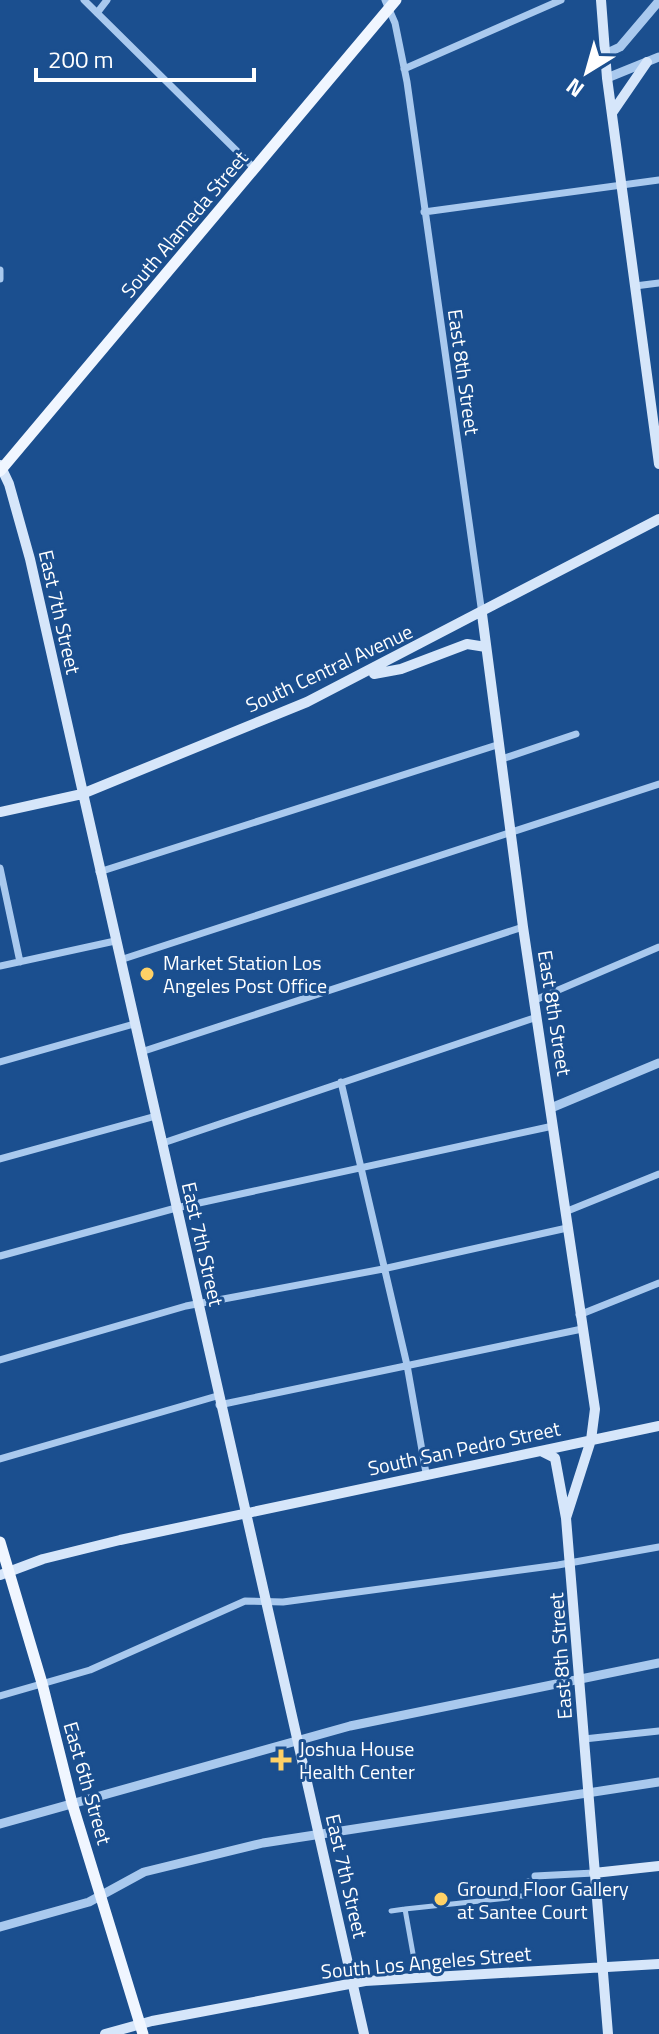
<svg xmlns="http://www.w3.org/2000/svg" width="659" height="2034" font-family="'Titillium Web',sans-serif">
<rect width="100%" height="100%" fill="#1b4f8f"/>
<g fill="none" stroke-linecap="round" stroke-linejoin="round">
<path stroke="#3d69a0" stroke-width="5" stroke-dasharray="5 2.5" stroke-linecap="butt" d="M 523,1892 L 526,1882"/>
<path stroke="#a9c9ee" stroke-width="5" d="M 526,1882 L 528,1881
M 520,1896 L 526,1896
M 391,1911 L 405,1909
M 415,1965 L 405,1909 L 508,1898"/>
<path stroke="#a9c9ee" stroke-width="7" d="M 84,0 L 255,169
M 385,0 L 395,23 L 407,82 L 482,614
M 97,13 L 107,0
M 404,69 L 561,0
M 424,212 L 659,180
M 0,270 L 0,279
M 635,286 L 659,283
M 502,759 L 576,734
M 0,868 L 20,962
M 99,872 L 500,744
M 120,960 L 659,784
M 0,966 L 115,941
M 535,1000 L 659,947
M 141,1052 L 523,927
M 0,1062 L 134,1024
M 341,1082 L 407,1365 L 426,1473
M 163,1143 L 537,1017
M 0,1159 L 156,1116
M 565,1212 L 659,1174
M 0,1256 L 176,1208 L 553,1126
M 579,1315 L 659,1283
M 0,1360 L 186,1306 L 383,1269 L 567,1228
M 219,1405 L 582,1329
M 0,1459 L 217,1396
M 0,1696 L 90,1670 L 245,1601 L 283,1602 L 558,1565 L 659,1547
M 584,1739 L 659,1731
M 535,1876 L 594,1873"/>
<path stroke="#a9c9ee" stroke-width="9" d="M 605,54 L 620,47 L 659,1
M 607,78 L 659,57
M 551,1108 L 659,1063
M 0,1824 L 350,1726 L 659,1663
M 0,1927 L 89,1902 L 144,1872 L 263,1843 L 659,1782"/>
<path stroke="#d6e6fa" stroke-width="10" d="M 601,0 L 607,78 L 659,464
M 612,113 L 647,62
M 0,465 L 9,484 L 30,559 L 364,2034
M 482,614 L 523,927 L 595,1409 L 591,1440 L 566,1518 L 608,2034
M 374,674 L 401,669 L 467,644 L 486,647
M 0,812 L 82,794 L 307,702 L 659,519
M 541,1451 L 555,1458 L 566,1518
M 0,1575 L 43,1559 L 120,1540 L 659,1426
M 594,1873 L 659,1866
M 105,2034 L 152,2021 L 365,1981 L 659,1964"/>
<path stroke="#f0f6ff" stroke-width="11" d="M 0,471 L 396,0
M 0,1542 L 42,1683 L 72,1803 L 143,2034"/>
</g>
<g fill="#ffd166" stroke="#1b4f8f" stroke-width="3">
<circle cx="147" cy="974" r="8"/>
<path d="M277 1748h8v8h8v8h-8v8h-8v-8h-8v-8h8z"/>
<circle cx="441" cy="1899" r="8"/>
</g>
<g text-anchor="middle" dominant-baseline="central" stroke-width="6" stroke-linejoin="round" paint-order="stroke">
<g font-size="20" fill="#fff" stroke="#1b4f8f">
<text transform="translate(184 224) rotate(-50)">South Alameda Street</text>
<text transform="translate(464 372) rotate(82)">East 8th Street</text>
<text transform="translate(60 612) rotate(77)">East 7th Street</text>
<text transform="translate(329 668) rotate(-25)">South Central Avenue</text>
<text transform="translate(555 1013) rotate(81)">East 8th Street</text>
<text transform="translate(203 1244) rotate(77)">East 7th Street</text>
<text transform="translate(464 1448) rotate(-12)">South San Pedro Street</text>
<text transform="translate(560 1656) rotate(-94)">East 8th Street</text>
<text transform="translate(88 1783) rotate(74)">East 6th Street</text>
<text transform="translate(347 1876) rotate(77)">East 7th Street</text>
<text transform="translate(426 1962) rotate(-5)">South Los Angeles Street</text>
</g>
<g font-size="20" fill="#fff" stroke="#1b4f8f" text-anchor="start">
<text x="163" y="962">Market Station Los<tspan x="163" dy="23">Angeles Post Office</tspan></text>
<text x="299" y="1748">Joshua House<tspan x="299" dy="23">Health Center</tspan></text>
<text x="457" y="1888">Ground Floor Gallery<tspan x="457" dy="23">at Santee Court</tspan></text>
</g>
</g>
<g transform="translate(587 72) rotate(217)" stroke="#1b4f8f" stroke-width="6" paint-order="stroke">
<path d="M0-6L14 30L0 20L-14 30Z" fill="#ffffff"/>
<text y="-12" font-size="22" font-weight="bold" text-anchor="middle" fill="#ffffff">N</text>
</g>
<path d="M36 68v12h218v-12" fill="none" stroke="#ffffff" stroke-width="4"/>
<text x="48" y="68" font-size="24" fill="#ffffff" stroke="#1b4f8f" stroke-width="6" paint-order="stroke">200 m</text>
</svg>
